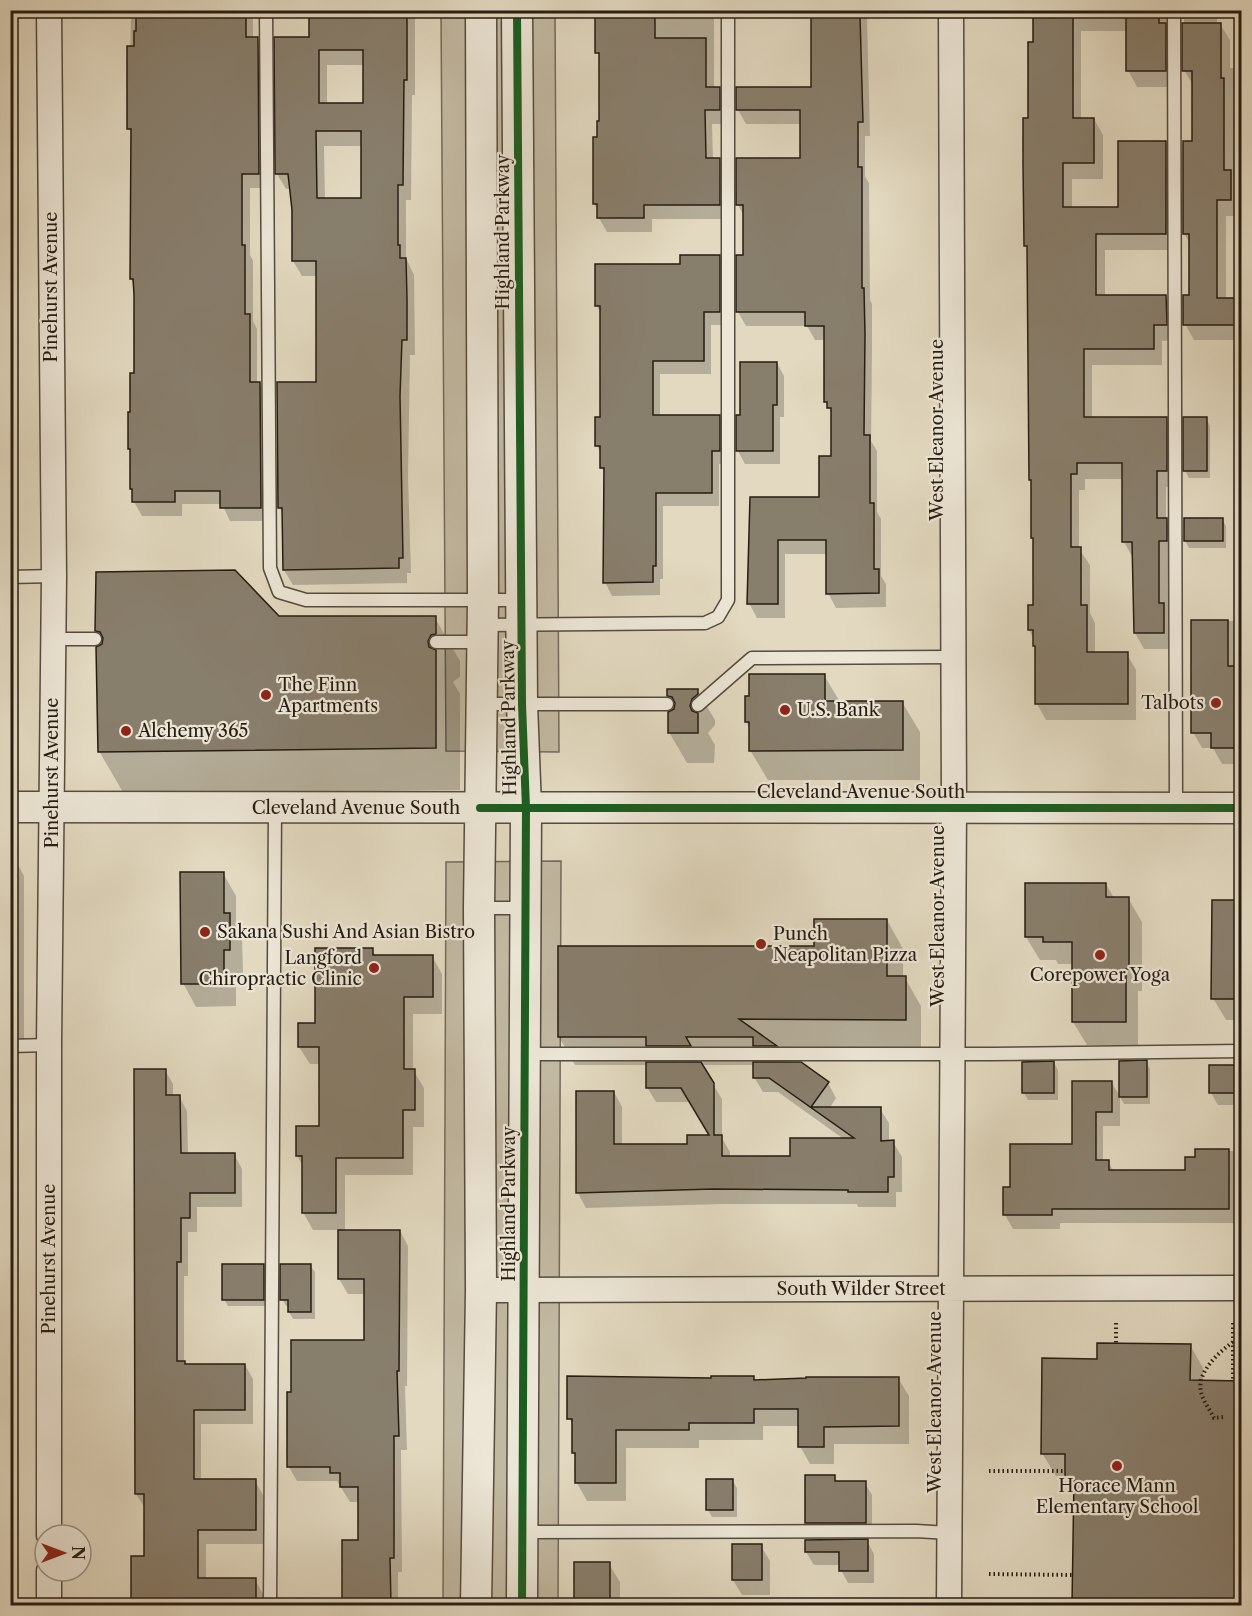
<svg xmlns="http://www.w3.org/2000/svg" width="1252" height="1616" font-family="'Libre Caslon Text',serif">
<rect width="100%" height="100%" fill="#e2d9c0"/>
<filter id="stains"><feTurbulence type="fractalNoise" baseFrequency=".00333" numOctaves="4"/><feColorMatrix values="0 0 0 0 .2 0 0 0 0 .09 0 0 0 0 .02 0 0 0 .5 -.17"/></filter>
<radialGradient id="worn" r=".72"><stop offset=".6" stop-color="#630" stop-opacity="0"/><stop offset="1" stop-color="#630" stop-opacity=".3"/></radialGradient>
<path fill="#c2b9a2" stroke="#746a5a" stroke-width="1.5" d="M 441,11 L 555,11 L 559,752 L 446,751 Z
M 561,861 L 558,1605 L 443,1606 L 446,862 Z"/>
<path fill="#0003" fill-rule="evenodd" d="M 131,10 L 253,10 L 253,39 L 257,39 L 265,53 L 266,188 L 250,188 L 250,255 L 253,261 L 253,321 L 257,329 L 257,384 L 260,384 L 268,397 L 268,521 L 230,521 L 222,504 L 182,504 L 182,516 L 142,516 L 134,502 L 134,493 L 131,488 L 131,452 L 129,449 L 136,374 L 135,285 L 131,279 L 132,135 L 129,129 Z
M 311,10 L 415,10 L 415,95 L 412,95 L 411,200 L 406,200 L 406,258 L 414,275 L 415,355 L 410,355 L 408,477 L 411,573 L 407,573 L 407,583 L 293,585 L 284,570 L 284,515 L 279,507 L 318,384 L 318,276 L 302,276 L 293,261 L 291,189 L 286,189 L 277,174 L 311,39 ZM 327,65 L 365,65 L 365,104 L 327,104 ZM 324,146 L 363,146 L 363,200 L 325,200 Z
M 600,10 L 644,10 L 644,18 L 685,18 L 685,10 L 871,10 L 871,17 L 867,17 L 870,136 L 865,136 L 865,176 L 869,183 L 870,300 L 872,304 L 872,350 L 871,441 L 877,451 L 877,512 L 881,519 L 881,576 L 886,584 L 886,607 L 836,608 L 828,593 L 828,554 L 785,554 L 785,618 L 757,618 L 749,603 L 751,498 L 821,498 L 832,458 L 832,414 L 826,402 L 826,340 L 815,340 L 807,326 L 746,326 L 738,312 L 744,256 L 744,216 L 738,205 L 802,159 L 802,124 L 746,124 L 738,110 L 813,88 L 813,17 L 714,17 L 714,88 L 719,88 L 727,103 L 727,124 L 712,124 L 713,159 L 719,159 L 727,174 L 727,219 L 652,219 L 652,232 L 607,232 L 599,218 L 599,211 L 594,204 L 601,122 L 601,59 L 597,53 Z
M 1035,10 L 1217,10 L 1217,24 L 1220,24 L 1230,40 L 1230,68 L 1242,68 L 1242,216 L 1226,216 L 1226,300 L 1242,300 L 1242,340 L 1194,340 L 1185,324 L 1190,297 L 1190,244 L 1184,233 L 1194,142 L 1194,87 L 1184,70 L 1184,19 L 1178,19 L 1174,87 L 1137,87 L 1128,70 L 1127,31 L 1081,31 L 1081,119 L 1094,119 L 1103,135 L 1103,179 L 1072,179 L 1072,209 L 1119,209 L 1165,142 L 1175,159 L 1175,250 L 1105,250 L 1105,297 L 1166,297 L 1175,313 L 1175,340 L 1162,341 L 1162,365 L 1092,365 L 1092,418 L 1166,418 L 1175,435 L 1175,487 L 1166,487 L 1166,519 L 1176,535 L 1176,557 L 1168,557 L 1168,613 L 1172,620 L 1172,649 L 1144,649 L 1135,633 L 1133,558 L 1124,542 L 1124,479 L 1085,479 L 1085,490 L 1079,490 L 1079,549 L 1090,565 L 1090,613 L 1095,623 L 1095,654 L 1127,654 L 1136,670 L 1136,720 L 1046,720 L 1037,704 L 1037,650 L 1034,646 L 1034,639 L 1029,630 L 1029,607 L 1035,607 L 1035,541 L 1033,538 L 1033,484 L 1030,479 L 1029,251 L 1026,246 Z
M 719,256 L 727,270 L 727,325 L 711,325 L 711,374 L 660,374 L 660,417 L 719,417 L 727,430 L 727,464 L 719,464 L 719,506 L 663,506 L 663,579 L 660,579 L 660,595 L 612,596 L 605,582 L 605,474 L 601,467 L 601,454 L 597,446 L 597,419 L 601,419 L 601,314 L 597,306 L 681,265 Z
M 777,363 L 784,376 L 784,417 L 780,417 L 780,464 L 745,464 L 738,451 L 741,417 Z
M 1185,418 L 1206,418 L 1210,426 L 1210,478 L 1189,478 L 1185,471 Z
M 1185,519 L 1222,519 L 1226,526 L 1226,548 L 1189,548 L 1185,541 Z
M 278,618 L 435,618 L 460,661 L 460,677 L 453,682 L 460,694 L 460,790 L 124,794 L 99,751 L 104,642 L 97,630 Z
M 1193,621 L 1242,621 L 1242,764 L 1222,764 L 1213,748 L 1202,748 L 1193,732 Z
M 824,675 L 840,702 L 902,702 L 920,732 L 920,780 L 768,780 L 750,750 L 750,729 L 746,722 Z
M 697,690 L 715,720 L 715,725 L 708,733 L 715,745 L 714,763 L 687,763 L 669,732 L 676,707 L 669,695 Z
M 10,856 L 13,856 L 24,876 L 24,1051 L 10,1051 Z
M 223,873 L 236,896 L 236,927 L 242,938 L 243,973 L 236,973 L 236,1006 L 196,1007 L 183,983 Z
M 1106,884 L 1114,898 L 1128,898 L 1142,922 L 1142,991 L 1138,991 L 1138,1045 L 1087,1045 L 1073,1022 L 1073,964 L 1058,964 L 1056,960 L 1040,960 L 1026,937 Z
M 1242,901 L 1242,1020 L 1226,1020 L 1213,998 Z
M 887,920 L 903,949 L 903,978 L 905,978 L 921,1006 L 921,1048 L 776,1047 L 786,1064 L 828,1083 L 836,1098 L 829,1109 L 880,1109 L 889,1123 L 889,1142 L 893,1142 L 902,1157 L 902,1192 L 896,1192 L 896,1207 L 858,1207 L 857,1204 L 722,1204 L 586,1208 L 578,1193 L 614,1092 L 622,1107 L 622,1145 L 689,1145 L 711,1137 L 691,1102 L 656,1102 L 647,1087 L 647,1065 L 575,1065 L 559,1037 L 815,948 ZM 701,1065 L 754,1065 L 754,1077 L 763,1092 L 778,1092 L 845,1140 L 792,1157 L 730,1157 L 730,1152 L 722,1138 L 722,1099 Z
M 372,950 L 376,956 L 432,956 L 442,974 L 442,1014 L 413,1014 L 413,1070 L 424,1088 L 424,1127 L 413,1127 L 413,1175 L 345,1175 L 345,1231 L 400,1231 L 408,1246 L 407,1386 L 405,1386 L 407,1450 L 401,1450 L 402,1572 L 398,1572 L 398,1606 L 342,1606 L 343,1541 L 360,1541 L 360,1502 L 350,1502 L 337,1481 L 297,1481 L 289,1467 L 293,1393 L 366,1342 L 366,1294 L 348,1294 L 339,1279 L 339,1230 L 313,1230 L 303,1212 L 303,1166 L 297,1156 L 320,1127 L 320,1064 L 310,1064 L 299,1047 Z
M 1146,1062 L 1150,1069 L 1150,1104 L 1124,1104 L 1120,1097 Z
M 1054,1063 L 1058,1070 L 1058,1100 L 1028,1100 L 1024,1093 Z
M 1235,1066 L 1239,1072 L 1242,1072 L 1242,1105 L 1218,1105 L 1211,1093 Z
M 165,1070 L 173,1084 L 173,1096 L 179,1096 L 187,1111 L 188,1154 L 234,1154 L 242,1169 L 242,1207 L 197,1207 L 197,1232 L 188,1232 L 188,1276 L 184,1276 L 184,1365 L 245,1365 L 253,1379 L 253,1424 L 201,1424 L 201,1481 L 255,1481 L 263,1495 L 263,1544 L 206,1544 L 206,1580 L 255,1580 L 263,1594 L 263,1606 L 134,1606 L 132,1601 L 146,1558 L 145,1508 L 136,1494 Z
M 1111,1082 L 1120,1096 L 1120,1126 L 1103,1126 L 1103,1161 L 1108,1161 L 1114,1172 L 1187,1172 L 1197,1159 L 1197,1151 L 1242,1151 L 1242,1223 L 1060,1223 L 1060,1229 L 1013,1229 L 1005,1215 L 1005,1189 L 1011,1189 L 1073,1145 Z
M 263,1265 L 267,1272 L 267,1306 L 228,1306 L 224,1299 Z
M 310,1265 L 315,1272 L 315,1319 L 293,1319 L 289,1312 L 289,1306 L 286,1306 L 282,1299 Z
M 1190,1345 L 1203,1368 L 1203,1382 L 1242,1382 L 1242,1606 L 1074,1606 L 1075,1491 L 1067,1477 L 1056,1476 L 1042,1453 L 1099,1360 Z
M 753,1377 L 755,1381 L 898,1378 L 909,1396 L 909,1444 L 834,1444 L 834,1464 L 810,1464 L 800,1446 L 800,1426 L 763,1426 L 763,1440 L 699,1440 L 699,1448 L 626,1448 L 626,1501 L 587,1501 L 577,1483 L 574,1427 L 569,1418 L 713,1380 Z
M 835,1477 L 838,1483 L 865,1483 L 872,1495 L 872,1534 L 813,1535 L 806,1523 Z
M 733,1481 L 737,1488 L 737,1517 L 712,1517 L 708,1510 Z
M 867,1541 L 874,1554 L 874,1583 L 848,1583 L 841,1570 L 841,1565 L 814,1565 L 806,1552 Z
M 761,1546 L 770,1561 L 770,1595 L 742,1595 L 733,1580 Z
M 609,1564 L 620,1582 L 620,1605 L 683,1606 L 572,1606 L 572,1602 L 576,1602 Z"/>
<path fill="#887e6c" stroke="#261c12" stroke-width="1.5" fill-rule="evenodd" d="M 136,10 L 246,10 L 246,37 L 258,37 L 259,174 L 242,174 L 242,245 L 245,245 L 245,314 L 250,314 L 250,382 L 260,382 L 261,508 L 220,508 L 220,491 L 175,491 L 175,502 L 132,502 L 132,489 L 130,489 L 130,449 L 128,449 L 128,412 L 130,412 L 130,373 L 134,373 L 134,294 L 133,279 L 130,279 L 131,129 L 127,129 L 127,46 L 134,46 L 134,31 L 136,31 Z
M 309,10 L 407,10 L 407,80 L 404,80 L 403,185 L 398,185 L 398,245 L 400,245 L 400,258 L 406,258 L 407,299 L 407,340 L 402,340 L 400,396 L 403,558 L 399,558 L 399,568 L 283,570 L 282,508 L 278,508 L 277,382 L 316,382 L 316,261 L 292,261 L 292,210 L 288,174 L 275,174 L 274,37 L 309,37 ZM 319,50 L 363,50 L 363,103 L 319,103 ZM 316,131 L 361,131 L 361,198 L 317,198 Z
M 1033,10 L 1073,10 L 1073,118 L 1094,118 L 1094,163 L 1063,163 L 1063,207 L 1118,207 L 1118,141 L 1166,141 L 1166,234 L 1096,234 L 1096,295 L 1166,295 L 1167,325 L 1154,325 L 1154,349 L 1084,349 L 1084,417 L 1167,417 L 1167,471 L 1157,471 L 1157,518 L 1167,518 L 1167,541 L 1159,541 L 1159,603 L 1164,603 L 1164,633 L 1134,633 L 1132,542 L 1122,542 L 1122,463 L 1077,463 L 1077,474 L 1071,474 L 1071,547 L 1081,547 L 1081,605 L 1087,605 L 1087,652 L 1128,652 L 1128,704 L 1035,704 L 1035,646 L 1033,646 L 1033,630 L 1028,630 L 1028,605 L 1033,605 L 1033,538 L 1031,538 L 1031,480 L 1029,480 L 1027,246 L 1024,246 L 1023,163 L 1023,118 L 1028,118 L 1028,42 L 1033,42 Z
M 1126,10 L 1159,10 L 1159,23 L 1166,23 L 1166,71 L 1126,71 Z
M 811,16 L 860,16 L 863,122 L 858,122 L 858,167 L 862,167 L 862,288 L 864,288 L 865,334 L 864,435 L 870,435 L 870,503 L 874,503 L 874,569 L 879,569 L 879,593 L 826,594 L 826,540 L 778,540 L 778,604 L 747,604 L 750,497 L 819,497 L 819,456 L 831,456 L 831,408 L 827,408 L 827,402 L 824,402 L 824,326 L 805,326 L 805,312 L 736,312 L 736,255 L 743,255 L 743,205 L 736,205 L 736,158 L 800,158 L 800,110 L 736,110 L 736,87 L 811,87 Z
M 595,17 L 655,17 L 655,38 L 706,38 L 706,87 L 720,87 L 720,110 L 705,110 L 706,158 L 720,158 L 720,205 L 644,205 L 644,218 L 597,218 L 597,204 L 593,204 L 593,137 L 597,137 L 597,121 L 599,121 L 599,53 L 595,53 Z
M 1182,23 L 1221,23 L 1221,78 L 1224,78 L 1224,170 L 1231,170 L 1231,200 L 1217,200 L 1217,298 L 1237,298 L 1237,325 L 1183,325 L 1183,295 L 1189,295 L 1189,234 L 1183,234 L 1183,141 L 1192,141 L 1192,71 L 1182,71 Z
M 680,255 L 720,255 L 720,312 L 704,312 L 704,361 L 653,361 L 653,415 L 720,415 L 720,451 L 712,451 L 712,493 L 656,493 L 656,566 L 653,566 L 653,582 L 603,583 L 604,468 L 600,468 L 600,446 L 595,446 L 595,417 L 600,417 L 600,306 L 595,306 L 595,264 L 680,264 Z
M 740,362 L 777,362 L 777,405 L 773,405 L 773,451 L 736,451 L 736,415 L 740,415 Z
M 1183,417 L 1207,417 L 1207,471 L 1183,471 Z
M 1184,518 L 1223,518 L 1223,541 L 1184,541 Z
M 235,570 L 279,616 L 436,616 L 436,634 L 431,635 L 428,641 L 429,647 L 436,650 L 436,748 L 98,752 L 96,647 L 102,644 L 103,638 L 100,632 L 95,631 L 96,572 Z
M 1191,620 L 1228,620 L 1228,666 L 1242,666 L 1242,748 L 1211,748 L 1211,733 L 1191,733 Z
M 749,674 L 825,674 L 825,701 L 903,701 L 903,750 L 749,751 L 749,722 L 745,722 L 745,696 L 749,696 Z
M 667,689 L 698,689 L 698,694 L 692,699 L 690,706 L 692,711 L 698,713 L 698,733 L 668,733 L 668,712 L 674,709 L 675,703 L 672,697 L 667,696 Z
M 180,872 L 224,872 L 224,913 L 230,913 L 230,950 L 224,950 L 224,984 L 181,984 Z
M 1025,883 L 1106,883 L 1106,897 L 1129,897 L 1129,969 L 1126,969 L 1126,1022 L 1072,1022 L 1072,942 L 1043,942 L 1043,937 L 1025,937 Z
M 1212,900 L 1242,900 L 1242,999 L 1211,999 Z
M 814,919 L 887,919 L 887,976 L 906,976 L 906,1020 L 739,1019 L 777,1046 L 753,1046 L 753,1037 L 686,1037 L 691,1046 L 646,1046 L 646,1037 L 558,1037 L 558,946 L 814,946 Z
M 315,948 L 373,948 L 373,955 L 433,955 L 433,997 L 404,997 L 404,1069 L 415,1069 L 415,1110 L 403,1110 L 403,1158 L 336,1158 L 336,1213 L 302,1213 L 302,1156 L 296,1156 L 296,1126 L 319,1126 L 319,1047 L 298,1047 L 298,1023 L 315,1023 Z
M 1147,1060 L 1147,1097 L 1119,1097 L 1119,1061 Z
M 1054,1061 L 1054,1093 L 1022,1093 L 1022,1062 Z
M 646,1062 L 701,1062 L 714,1083 L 714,1135 L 722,1135 L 722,1156 L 790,1156 L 790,1138 L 854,1138 L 769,1078 L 753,1078 L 753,1062 L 801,1062 L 829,1082 L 811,1107 L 881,1107 L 881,1141 L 894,1140 L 894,1177 L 888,1177 L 888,1192 L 848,1192 L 848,1190 L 713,1189 L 576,1193 L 576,1091 L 614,1091 L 614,1144 L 687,1144 L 687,1135 L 709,1135 L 681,1088 L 646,1088 Z
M 1209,1065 L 1236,1065 L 1236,1093 L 1209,1093 Z
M 134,1069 L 166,1069 L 166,1095 L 180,1095 L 181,1153 L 235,1153 L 235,1193 L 190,1193 L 190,1218 L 181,1218 L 181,1262 L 177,1262 L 177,1361 L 185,1361 L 185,1364 L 245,1364 L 245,1410 L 194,1410 L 194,1479 L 256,1479 L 256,1530 L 198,1530 L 198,1578 L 256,1578 L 256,1605 L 177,1605 L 177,1602 L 131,1602 L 131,1556 L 144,1556 L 144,1494 L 135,1494 Z
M 1072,1081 L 1112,1081 L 1112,1112 L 1096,1112 L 1096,1160 L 1109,1160 L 1109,1170 L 1185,1170 L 1185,1157 L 1195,1157 L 1195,1149 L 1229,1149 L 1229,1209 L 1052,1209 L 1052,1215 L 1003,1215 L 1003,1187 L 1010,1187 L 1010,1144 L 1072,1144 Z
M 338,1230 L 400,1230 L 399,1371 L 397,1371 L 399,1436 L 394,1436 L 394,1558 L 390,1558 L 391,1605 L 342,1605 L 342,1540 L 358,1540 L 358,1487 L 340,1487 L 340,1473 L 330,1473 L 330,1467 L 287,1467 L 287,1392 L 291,1392 L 291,1340 L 364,1340 L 364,1279 L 338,1279 Z
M 222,1264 L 264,1264 L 264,1300 L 222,1300 Z
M 280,1264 L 311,1264 L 311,1312 L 288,1312 L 288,1300 L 280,1300 Z
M 1097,1343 L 1191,1344 L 1190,1380 L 1242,1381 L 1242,1605 L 1072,1605 L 1074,1477 L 1065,1477 L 1065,1454 L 1041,1454 L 1042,1358 L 1097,1359 Z
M 567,1376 L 711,1378 L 711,1376 L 754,1376 L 754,1380 L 806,1378 L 806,1377 L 899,1377 L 899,1426 L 824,1427 L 824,1447 L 798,1447 L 798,1409 L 754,1409 L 754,1423 L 689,1423 L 689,1430 L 616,1430 L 616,1483 L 575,1483 L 575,1453 L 572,1453 L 572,1419 L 567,1419 Z
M 805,1475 L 835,1475 L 835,1481 L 866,1481 L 866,1523 L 805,1523 Z
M 706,1479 L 733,1479 L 733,1510 L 706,1510 Z
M 868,1539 L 868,1571 L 839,1571 L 839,1552 L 805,1552 L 805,1540 Z
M 732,1544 L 762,1544 L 762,1580 L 732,1580 Z
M 574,1562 L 610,1562 L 610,1605 L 574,1605 Z"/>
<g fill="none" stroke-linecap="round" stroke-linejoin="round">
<defs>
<path id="service" d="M 266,10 L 270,568 L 279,592 L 306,600 L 520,600
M 1174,10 L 1176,807
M 10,577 L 54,576
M 484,625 L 705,623 L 718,617 L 728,600 L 728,10
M 53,639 L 95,639
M 436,642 L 482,642
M 482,704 L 667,704
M 698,705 L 752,658 L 953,657
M 479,908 L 525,908
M 10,1046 L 49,1045
M 526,1054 L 991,1054 L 1242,1051
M 524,1532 L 916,1531 L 949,1533
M 270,1606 L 275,808"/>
<path id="minor" d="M 481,1290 L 1242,1288
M 49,1535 L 49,1045 L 54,576 L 49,10
M 49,1571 L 49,1606
M 949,1606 L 954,807 L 951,10"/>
<path id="tertiary" d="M 517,10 L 522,704 L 526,808 L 522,1606
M 10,807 L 1242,808
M 476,1606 L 481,1290 L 479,908 L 483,600 L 481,10"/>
</defs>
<use href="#service" stroke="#554b3e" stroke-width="15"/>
<use href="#minor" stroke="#554b3e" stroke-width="27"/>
<use href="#tertiary" stroke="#554b3e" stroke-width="33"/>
<path stroke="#261c12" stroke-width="4" stroke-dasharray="1.5 3" stroke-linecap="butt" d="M 1116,1323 L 1116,1343
M 1233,1323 L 1233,1380
M 1223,1417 L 1214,1418 C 1210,1410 1203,1401 1201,1392 C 1196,1373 1219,1352 1233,1342
M 989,1471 L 1065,1471
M 989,1574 L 1073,1575"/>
<use href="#service" stroke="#ece6d6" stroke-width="12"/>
<use href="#minor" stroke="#ece6d6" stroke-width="24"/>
<use href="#tertiary" stroke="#ece6d6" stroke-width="30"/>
<defs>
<path id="cycleway" d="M 517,10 L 522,704 L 526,808 L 522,1606
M 480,808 L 1242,808"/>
</defs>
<use href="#cycleway" stroke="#ece6d6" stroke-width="11"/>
<use href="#cycleway" stroke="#1b5e20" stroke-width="8"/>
</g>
<g fill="#8f2418" stroke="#ece6d6" stroke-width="2">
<circle cx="266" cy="695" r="6"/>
<circle cx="1216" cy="703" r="6"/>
<circle cx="785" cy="710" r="6"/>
<circle cx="126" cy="731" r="6"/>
<circle cx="205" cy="932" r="6"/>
<circle cx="761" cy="944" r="6"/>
<circle cx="1100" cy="955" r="6"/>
<circle cx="374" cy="968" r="6"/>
<circle cx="1117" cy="1466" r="6"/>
</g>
<g text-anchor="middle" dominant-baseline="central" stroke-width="4.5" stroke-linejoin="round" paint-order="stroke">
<g font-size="18" fill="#261c12" stroke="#ece6d6">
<text transform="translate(503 232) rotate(-90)">Highland Parkway</text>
<text transform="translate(51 287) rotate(-90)">Pinehurst Avenue</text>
<text transform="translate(937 430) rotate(-90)">West Eleanor Avenue</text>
<text transform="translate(509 718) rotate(-91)">Highland Parkway</text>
<text transform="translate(52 773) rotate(-90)">Pinehurst Avenue</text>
<text x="861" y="792">Cleveland Avenue South</text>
<text x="356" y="808">Cleveland Avenue South</text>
<text transform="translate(938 916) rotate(-90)">West Eleanor Avenue</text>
<text transform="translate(509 1204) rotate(-90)">Highland Parkway</text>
<text transform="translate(49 1259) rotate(-90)">Pinehurst Avenue</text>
<text x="861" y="1289">South Wilder Street</text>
<text transform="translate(935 1402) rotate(-90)">West Eleanor Avenue</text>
</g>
<g font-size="18" fill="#261c12" stroke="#ece6d6" text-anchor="start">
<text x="278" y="685">The Finn<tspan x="278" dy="21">Apartments</tspan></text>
<text x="1204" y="703" text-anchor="end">Talbots</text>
<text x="797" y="710">U.S. Bank</text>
<text x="138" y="731">Alchemy 365</text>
<text x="217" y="932">Sakana Sushi And Asian Bistro</text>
<text x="773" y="934">Punch<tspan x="773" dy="21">Neapolitan Pizza</tspan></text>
<text x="362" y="958" text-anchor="end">Langford<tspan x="362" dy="21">Chiropractic Clinic</tspan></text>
<text x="1100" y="975" text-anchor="middle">Corepower Yoga</text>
<text x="1117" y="1486" text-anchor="middle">Horace Mann<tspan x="1117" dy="21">Elementary School</tspan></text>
</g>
</g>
<rect width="1252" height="1616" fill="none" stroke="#e2d9c0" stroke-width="36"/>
<rect x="12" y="12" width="1228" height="1592" fill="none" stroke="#261c12" stroke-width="3"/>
<rect x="18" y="18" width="1216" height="1580" fill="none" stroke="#261c12" stroke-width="1.5"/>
<g transform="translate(63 1553) rotate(90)"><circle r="28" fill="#ece6d6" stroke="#9d9588" stroke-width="1.5"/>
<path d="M0-4.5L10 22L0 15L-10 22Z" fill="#8f2418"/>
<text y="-9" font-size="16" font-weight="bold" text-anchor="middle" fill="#261c12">N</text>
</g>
<rect width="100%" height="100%" filter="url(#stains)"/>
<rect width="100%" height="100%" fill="url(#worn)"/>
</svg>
